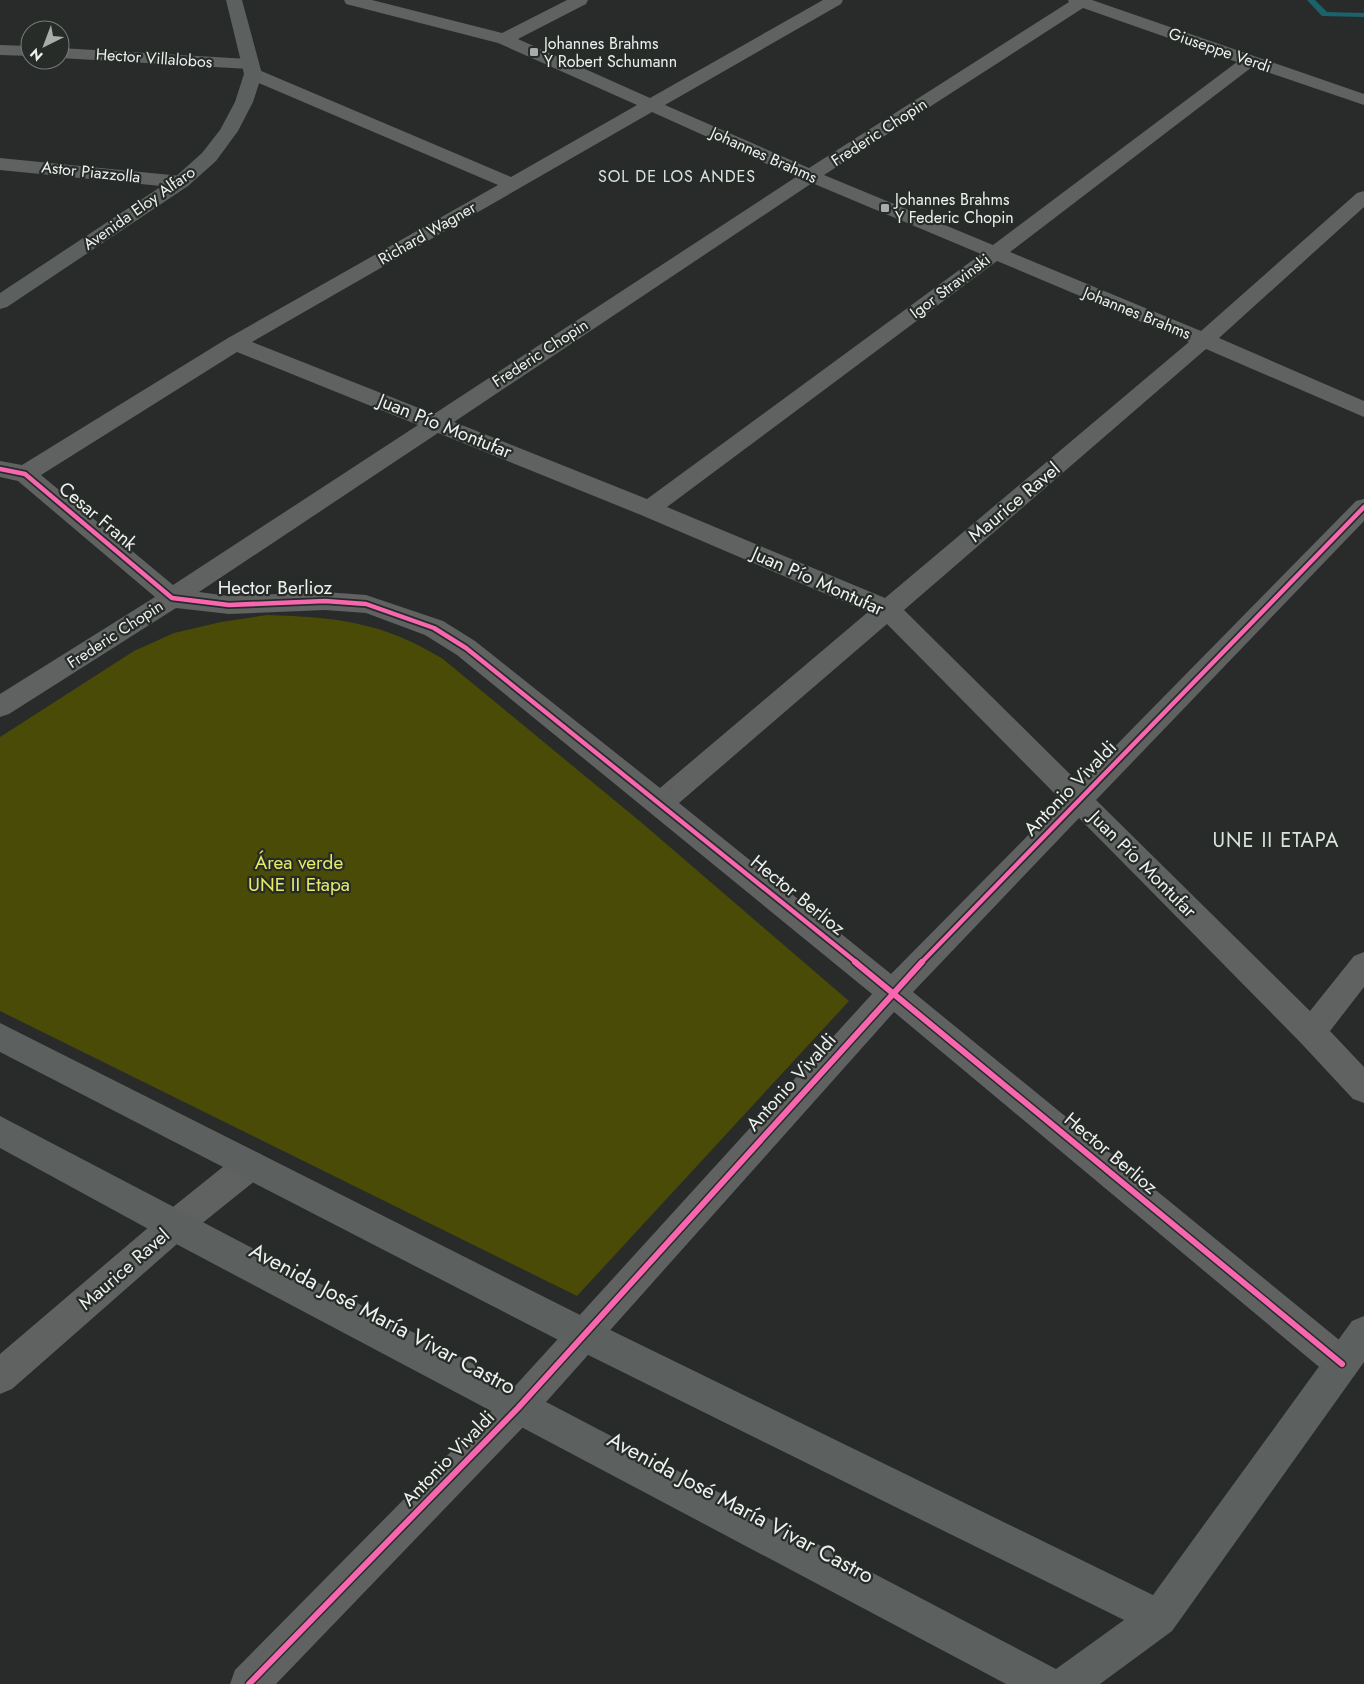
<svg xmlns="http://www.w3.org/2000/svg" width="1364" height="1684" font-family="Jost,sans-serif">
<rect width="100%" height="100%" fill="#282b29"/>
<path fill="#494b06" d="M 267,615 C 337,617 382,622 443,659 L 642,823 L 849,1001 L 577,1296 L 0,1011 L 0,737 L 134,651 L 174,633 L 221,622 Z"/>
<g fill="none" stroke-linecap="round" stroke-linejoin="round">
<path fill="#1a636b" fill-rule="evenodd" d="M 1307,0 L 1315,0 L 1327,12 L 1364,13 L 1364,17 L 1322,16 Z"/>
<path fill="#5f6260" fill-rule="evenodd" d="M 344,0 L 372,0 L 502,33 L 567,0 L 588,0 L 586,4 L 518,39 L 650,98 L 823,0 L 843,0 L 841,4 L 665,105 L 809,168 L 1069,2 L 1068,0 L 1092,0 L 1364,94 L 1364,105 L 1252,67 L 1010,252 L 1201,331 L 1357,193 L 1364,191 L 1364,207 L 1219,338 L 1364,401 L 1364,417 L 1206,349 L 904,610 L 1079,783 L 1356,501 L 1364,499 L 1364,521 L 1096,800 L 1310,1011 L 1354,956 L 1364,952 L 1364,987 L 1330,1031 L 1364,1067 L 1364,1103 L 1353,1099 L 1300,1042 L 1079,818 L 913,992 L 1354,1352 L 1359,1364 L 1354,1376 L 1342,1381 L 1330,1376 L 894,1012 L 530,1420 L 276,1684 L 230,1684 L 235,1670 L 506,1396 L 872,994 L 457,655 L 425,635 L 366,613 L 325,610 L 229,614 L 176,608 L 9,714 L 0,717 L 0,694 L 155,597 L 18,481 L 0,477 L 0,461 L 22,465 L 228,338 L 498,185 L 247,78 L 244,74 L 247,70 L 259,70 L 511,177 L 637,105 L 498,43 L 346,4 ZM 1083,8 L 1237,62 L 993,245 L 824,175 ZM 652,112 L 796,177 L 434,414 L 252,342 ZM 812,183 L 981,254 L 647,499 L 454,422 ZM 997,261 L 1189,342 L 885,598 L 667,507 ZM 237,352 L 418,425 L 173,585 L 41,475 ZM 438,433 L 641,515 L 868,612 L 660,788 L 475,641 L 443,621 L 366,595 L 325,592 L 229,596 L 199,592 ZM 887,624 L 1062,801 L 891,974 L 679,803 Z
M 0,45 L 30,46 L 30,56 L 0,55 Z
M 60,48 L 249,59 L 255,60 L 258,64 L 255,68 L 249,69 L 60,58 Z
M 0,158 L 181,176 L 188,178 L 191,182 L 188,186 L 181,188 L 0,170 Z
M 250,1150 L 261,1154 L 266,1165 L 261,1176 L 185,1237 L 12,1389 L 0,1394 L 0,1354 L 163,1215 L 239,1154 Z"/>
<path fill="#5c615f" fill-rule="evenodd" d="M 226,0 L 242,0 L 262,74 L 253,102 L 238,131 L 216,161 L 188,186 L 7,307 L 0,309 L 0,293 L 174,178 L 202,153 L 220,130 L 235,102 L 244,74 Z
M 0,1023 L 596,1323 L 1153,1595 L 1352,1321 L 1364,1316 L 1364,1362 L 1172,1631 L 1100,1684 L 1006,1684 L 163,1237 L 0,1148 L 0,1116 L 1056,1669 L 1124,1620 L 572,1347 L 0,1052 Z"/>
<defs>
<path id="cycleway-far1" d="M 0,469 L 25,474 L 172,598 L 229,605 L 325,601 L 366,604 L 434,628 L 466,648 L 857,963
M 921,963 L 1364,507"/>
<path id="cycleway" d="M 855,962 L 1342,1364
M 249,1684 L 518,1408 L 922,962"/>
</defs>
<use href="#cycleway-far1" stroke="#272c29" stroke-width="8"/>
<use href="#cycleway" stroke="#272c29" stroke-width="9"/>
<use href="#cycleway-far1" stroke="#f766af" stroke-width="4.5"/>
<use href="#cycleway" stroke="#f766af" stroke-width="6"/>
</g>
<g fill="#a8acaa" stroke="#272c29" stroke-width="2">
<rect x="529" y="47" width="10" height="10" rx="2.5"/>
<rect x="880" y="203" width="10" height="10" rx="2.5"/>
</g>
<g text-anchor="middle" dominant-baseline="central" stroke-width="4.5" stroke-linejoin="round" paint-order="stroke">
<g font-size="16" fill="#edf1ef" stroke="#272c29" text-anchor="start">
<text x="544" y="43">Johannes Brahms<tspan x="544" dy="18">Y Robert Schumann</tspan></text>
<text x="895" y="199">Johannes Brahms<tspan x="895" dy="18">Y Federic Chopin</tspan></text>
</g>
<g font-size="16" fill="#edf1ef" stroke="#272c29">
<text transform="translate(1220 50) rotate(19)">Giuseppe Verdi</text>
<text transform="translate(154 58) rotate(4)">Hector Villalobos</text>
<text transform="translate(879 132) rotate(-33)">Frederic Chopin</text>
<text transform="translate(764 155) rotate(24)">Johannes Brahms</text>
<text transform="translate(91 172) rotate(6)">Astor Piazzolla</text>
<text transform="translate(139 208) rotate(-35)">Avenida Eloy Alfaro</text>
<text transform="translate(427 233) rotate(-30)">Richard Wagner</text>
<text transform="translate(950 286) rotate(-37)">Igor Stravinski</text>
<text transform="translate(1137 313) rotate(22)">Johannes Brahms</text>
<text transform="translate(540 353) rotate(-33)">Frederic Chopin</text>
<text transform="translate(115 634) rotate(-33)">Frederic Chopin</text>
</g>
<g font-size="16" letter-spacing="1" fill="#dce3df" stroke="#272c29">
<text x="677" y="176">SOL DE LOS ANDES</text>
</g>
<g font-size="19" fill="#edf1ef" stroke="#272c29">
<text transform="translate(445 426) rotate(22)">Juan Pío Montufar</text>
<text transform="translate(1014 502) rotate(-40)">Maurice Ravel</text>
<text transform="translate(98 516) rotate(40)">Cesar Frank</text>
<text transform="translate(818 581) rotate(24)">Juan Pío Montufar</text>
<text x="275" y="587">Hector Berlioz</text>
<text transform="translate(1070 788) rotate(-46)">Antonio Vivaldi</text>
<text transform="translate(1143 864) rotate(45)">Juan Pío Montufar</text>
<text transform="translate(798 895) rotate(39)">Hector Berlioz</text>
<text transform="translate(791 1082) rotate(-48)">Antonio Vivaldi</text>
<text transform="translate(1111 1153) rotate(40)">Hector Berlioz</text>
<text transform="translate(124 1269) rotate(-41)">Maurice Ravel</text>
<text transform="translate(448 1458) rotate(-46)">Antonio Vivaldi</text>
</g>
<g font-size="19" fill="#e5ea68" stroke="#272c29">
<text x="299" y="862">Área verde<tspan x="299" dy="22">UNE II Etapa</tspan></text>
</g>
<g font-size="20" letter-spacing="1" fill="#dce3df" stroke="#272c29">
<text x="1276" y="840">UNE II ETAPA</text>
</g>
<g font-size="22" fill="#edf1ef" stroke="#272c29">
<text transform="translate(383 1318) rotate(28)">Avenida José María Vivar Castro</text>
<text transform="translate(741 1507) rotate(28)">Avenida José María Vivar Castro</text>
</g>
</g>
<g transform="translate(45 45) rotate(222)"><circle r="24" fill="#272c29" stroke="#767b78"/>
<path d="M0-4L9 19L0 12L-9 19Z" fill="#a8acaa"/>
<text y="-8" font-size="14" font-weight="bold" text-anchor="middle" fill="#edf1ef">N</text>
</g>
</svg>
